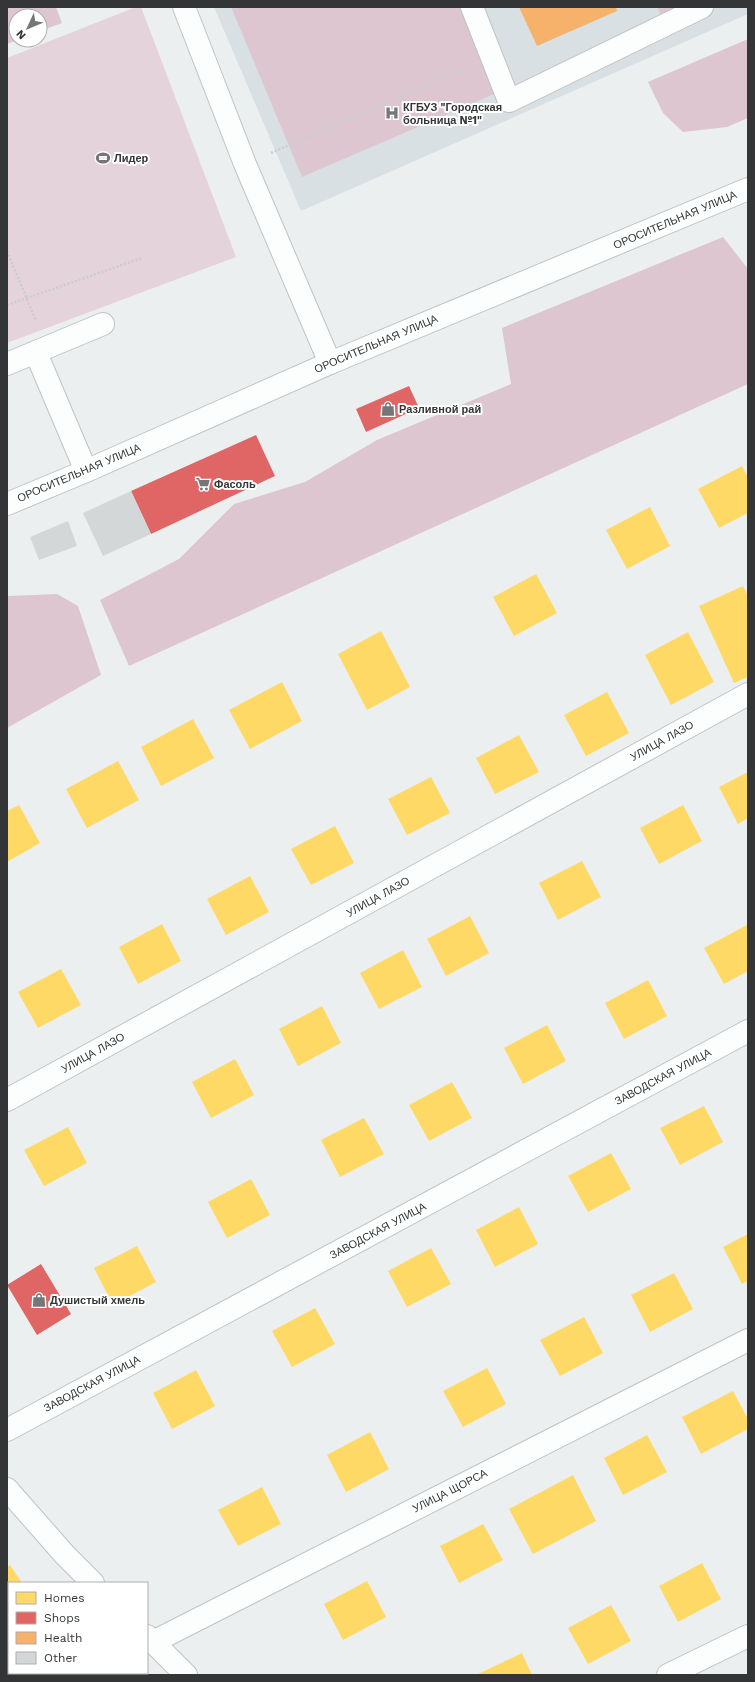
<svg xmlns="http://www.w3.org/2000/svg" width="755" height="1682" font-family="'Work Sans',sans-serif">
<rect width="100%" height="100%" fill="#eceff0"/>
<path fill="#d8e0e3" d="M 214,7 L 748,7 L 748,14 L 301,211 Z"/>
<path fill="#e4d3da" d="M 136,7 L 141,7 L 236,257 L 7,343 L 7,58 Z"/>
<path fill="#ddc6d0" d="M 7,7 L 56,7 L 62,23 L 40,31 L 40,16 L 16,16 L 16,40 L 18,40 L 7,44 Z
M 231,7 L 460,7 L 494,94 L 302,177 Z
M 657,7 L 695,7 L 663,20 Z
M 748,39 L 748,118 L 727,127 L 683,132 L 663,113 L 648,82 Z
M 723,237 L 748,269 L 748,384 L 129,666 L 100,600 L 179,559 L 234,504 L 305,482 L 377,440 L 511,384 L 502,328 Z
M 57,594 L 78,606 L 101,675 L 7,728 L 7,596 Z"/>
<path fill="#ffd966" d="M 742,466 L 748,478 L 748,513 L 719,528 L 698,489 Z
M 650,507 L 670,546 L 627,569 L 606,530 Z
M 536,574 L 557,613 L 514,636 L 493,597 Z
M 743,586 L 748,596 L 748,677 L 734,683 L 699,606 Z
M 381,631 L 410,687 L 367,710 L 338,654 Z
M 688,632 L 714,682 L 671,705 L 645,655 Z
M 282,682 L 302,721 L 250,749 L 229,710 Z
M 607,692 L 629,733 L 586,756 L 564,715 Z
M 193,719 L 214,758 L 161,786 L 141,747 Z
M 519,735 L 539,772 L 495,794 L 476,758 Z
M 118,761 L 139,800 L 87,828 L 66,789 Z
M 748,772 L 748,818 L 738,824 L 719,787 Z
M 431,777 L 450,813 L 407,835 L 388,799 Z
M 19,805 L 40,843 L 7,862 L 7,811 Z
M 683,805 L 702,841 L 659,864 L 640,828 Z
M 335,826 L 354,863 L 311,885 L 291,849 Z
M 582,861 L 601,897 L 558,920 L 539,883 Z
M 250,876 L 269,912 L 226,935 L 207,899 Z
M 470,916 L 489,953 L 446,976 L 427,939 Z
M 162,924 L 181,961 L 138,984 L 119,947 Z
M 747,925 L 748,971 L 724,984 L 704,948 Z
M 403,950 L 422,987 L 379,1009 L 360,973 Z
M 61,969 L 81,1005 L 38,1028 L 18,992 Z
M 648,980 L 667,1016 L 624,1039 L 605,1003 Z
M 322,1006 L 341,1043 L 298,1066 L 279,1029 Z
M 547,1025 L 566,1061 L 523,1084 L 504,1048 Z
M 235,1059 L 254,1095 L 211,1118 L 192,1082 Z
M 452,1082 L 472,1118 L 429,1141 L 409,1105 Z
M 704,1106 L 723,1142 L 680,1165 L 660,1128 Z
M 364,1118 L 384,1154 L 340,1177 L 321,1140 Z
M 68,1127 L 87,1163 L 44,1186 L 24,1150 Z
M 611,1153 L 631,1189 L 588,1212 L 568,1176 Z
M 251,1179 L 270,1215 L 227,1238 L 208,1202 Z
M 519,1207 L 538,1244 L 495,1267 L 476,1230 Z
M 748,1234 L 748,1281 L 742,1284 L 723,1247 Z
M 137,1246 L 156,1282 L 113,1305 L 94,1268 Z
M 431,1248 L 451,1284 L 407,1307 L 388,1271 Z
M 674,1273 L 693,1309 L 650,1332 L 631,1295 Z
M 315,1308 L 335,1344 L 292,1367 L 272,1331 Z
M 584,1317 L 603,1353 L 560,1376 L 540,1340 Z
M 487,1368 L 506,1404 L 463,1427 L 443,1391 Z
M 196,1370 L 215,1406 L 172,1429 L 153,1393 Z
M 733,1391 L 748,1419 L 748,1429 L 701,1454 L 682,1417 Z
M 370,1432 L 389,1469 L 346,1492 L 327,1455 Z
M 647,1435 L 667,1472 L 623,1495 L 604,1458 Z
M 573,1475 L 596,1521 L 533,1554 L 509,1509 Z
M 262,1487 L 281,1524 L 238,1546 L 218,1510 Z
M 483,1524 L 503,1560 L 459,1583 L 440,1546 Z
M 702,1563 L 721,1599 L 678,1622 L 659,1586 Z
M 10,1565 L 22,1583 L 9,1583 L 9,1601 L 7,1602 L 7,1567 Z
M 367,1581 L 386,1617 L 343,1640 L 324,1604 Z
M 611,1605 L 631,1641 L 588,1664 L 568,1628 Z
M 522,1653 L 532,1675 L 478,1675 L 478,1674 Z
M 13,1673 L 70,1673 L 67,1675 L 14,1675 Z"/>
<path fill="#e06666" d="M 409,386 L 419,408 L 366,432 L 356,409 Z
M 256,435 L 275,476 L 151,534 L 131,491 Z
M 41,1264 L 71,1314 L 37,1335 L 7,1285 Z"/>
<path fill="#f6b26b" d="M 519,7 L 616,7 L 617,11 L 537,46 Z"/>
<path fill="#d4d7d8" d="M 131,491 L 151,534 L 103,556 L 83,513 Z
M 68,521 L 77,546 L 39,560 L 30,537 Z"/>
<g fill="none" stroke-linecap="round" stroke-linejoin="round">
<defs>
<path id="minor" d="M 184,7 L 245,164 L 330,363
M 472,7 L 509,101 L 702,7
M 36,353 L 86,471
M 7,364 L 103,324
M 7,1100 L 748,694
M 7,1430 L 748,1031
M 153,1642 L 748,1340
M 668,1675 L 748,1636"/>
<path id="major" d="M 7,504 L 86,471 L 330,363 L 748,189
M 7,1489 L 65,1555 L 93,1583
M 147,1636 L 186,1675"/>
</defs>
<use href="#minor" stroke="#c0c2c3" stroke-width="24"/>
<use href="#major" stroke="#c0c2c3" stroke-width="24"/>
<path stroke="#cbcdcd" stroke-width="2.5" stroke-dasharray="2 2" stroke-linecap="butt" d="M 271,153 L 466,68
M 7,251 L 36,321
M 7,305 L 142,258"/>
<use href="#minor" stroke="#fcfdfd" stroke-width="22"/>
<use href="#major" stroke="#fcfdfd" stroke-width="22"/>
</g>
<defs>
<symbol id="hospital-bare" viewBox="-9 -9 18 18"><path d="M-5-5h3v3.5h4V-5h3V5h-3V1.5h-4V5h-3Z" fill="#747677" stroke="#fff" stroke-width="2.5" paint-order="stroke"/></symbol>
<symbol id="stadium-bare" viewBox="-9 -9 18 18"><path d="M0-5a6.5 5 0 1 0 0 10a6.5 5 0 1 0 0-10ZM-3.5-1.8h7v3.6h-7Z" fill="#747677" stroke="#fff" stroke-width="2.5" paint-order="stroke"/></symbol>
<symbol id="shop-bare" viewBox="-9 -9 18 18"><path d="M-5-2.5h2.3a2.7 3.5 0 0 1 5.4 0H5L5.5 6h-11ZM-1.5-2.5h3a1.5 2.3 0 0 0-3 0Z" fill="#747677" stroke="#fff" stroke-width="2.5" paint-order="stroke"/></symbol>
<symbol id="supermarket-bare" viewBox="-9 -9 18 18"><path d="M-6-5.5h2.5l.6 2H6L4.5 2H-2.5L-4.4-4H-6ZM-1.5 3.2a1.3 1.3 0 1 0 .1 0ZM3 3.2a1.3 1.3 0 1 0 .1 0Z" fill="#747677" stroke="#fff" stroke-width="2.5" paint-order="stroke"/></symbol>
</defs>
<g fill-rule="evenodd">
<use href="#hospital-bare" x="382" y="103" width="20" height="20"/>
<use href="#stadium-bare" x="93" y="148" width="20" height="20"/>
<use href="#shop-bare" x="378" y="399" width="20" height="20"/>
<use href="#supermarket-bare" x="193" y="474" width="20" height="20"/>
<use href="#shop-bare" x="29" y="1290" width="20" height="20"/>
</g>
<g text-anchor="middle" dominant-baseline="central" stroke-width="4" stroke-linejoin="round" paint-order="stroke">
<g font-size="11" font-weight="bold" fill="#333536" stroke="#fff" text-anchor="start">
<text x="403" y="107">КГБУЗ "Городская<tspan x="403" dy="13">больница №1"</tspan></text>
<text x="114" y="158">Лидер</text>
<text x="399" y="409">Разливной рай</text>
<text x="214" y="484">Фасоль</text>
<text x="50" y="1300">Душистый хмель</text>
</g>
<g font-size="11" fill="#333536" stroke="#fff">
<text transform="translate(675 220) rotate(-23)">ОРОСИТЕЛЬНАЯ УЛИЦА</text>
<text transform="translate(376 344) rotate(-23)">ОРОСИТЕЛЬНАЯ УЛИЦА</text>
<text transform="translate(79 473) rotate(-23)">ОРОСИТЕЛЬНАЯ УЛИЦА</text>
<text transform="translate(662 741) rotate(-29)">УЛИЦА ЛАЗО</text>
<text transform="translate(378 897) rotate(-29)">УЛИЦА ЛАЗО</text>
<text transform="translate(93 1053) rotate(-29)">УЛИЦА ЛАЗО</text>
<text transform="translate(663 1077) rotate(-28)">ЗАВОДСКАЯ УЛИЦА</text>
<text transform="translate(378 1231) rotate(-28)">ЗАВОДСКАЯ УЛИЦА</text>
<text transform="translate(92 1384) rotate(-28)">ЗАВОДСКАЯ УЛИЦА</text>
<text transform="translate(450 1491) rotate(-27)">УЛИЦА ЩОРСА</text>
</g>
</g>
<rect width="755" height="1682" fill="none" stroke="#333536" stroke-width="16"/>
<rect x="8" y="1582" width="140" height="92" fill="#ffffff" stroke="#adaeaf"/>
<rect x="16" y="1592" width="20" height="12" fill="#ffd966" stroke="#adaeaf"/>
<text x="44" y="1602" font-size="12" fill="#333536">Homes</text>
<rect x="16" y="1612" width="20" height="12" fill="#e06666" stroke="#adaeaf"/>
<text x="44" y="1622" font-size="12" fill="#333536">Shops</text>
<rect x="16" y="1632" width="20" height="12" fill="#f6b26b" stroke="#adaeaf"/>
<text x="44" y="1642" font-size="12" fill="#333536">Health</text>
<rect x="16" y="1652" width="20" height="12" fill="#d4d7d8" stroke="#adaeaf"/>
<text x="44" y="1662" font-size="12" fill="#333536">Other</text>
<g transform="translate(28 28) rotate(226)"><circle r="19" fill="#ffffff" stroke="#adaeaf"/>
<path d="M0-3L7 15L0 10L-7 15Z" fill="#747677"/>
<text y="-6" font-size="11" font-weight="bold" text-anchor="middle" fill="#333536">N</text>
</g>
</svg>
